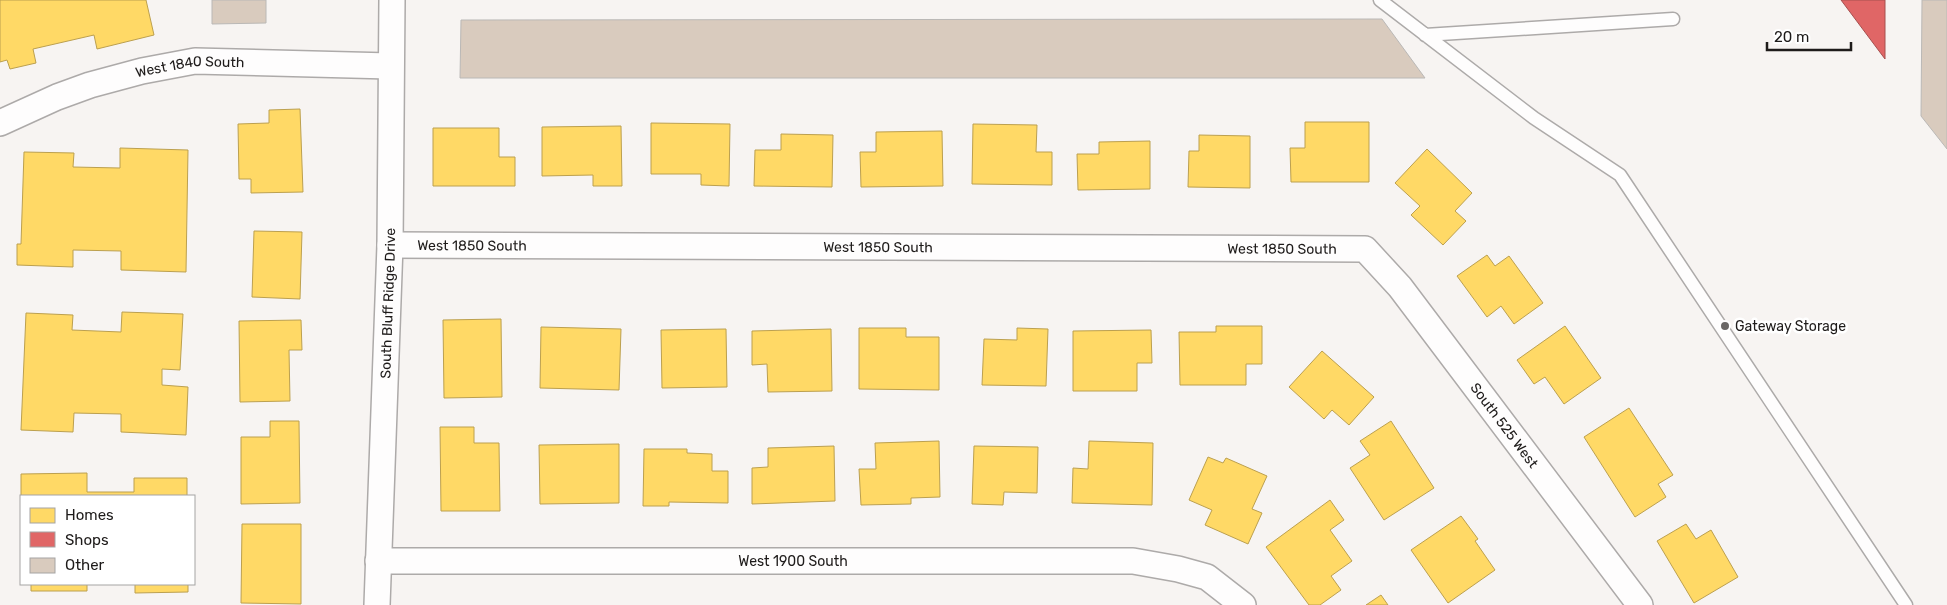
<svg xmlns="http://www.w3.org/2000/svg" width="1947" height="605" font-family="Rubik,sans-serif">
<rect width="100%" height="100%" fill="#f7f4f2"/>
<path fill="#ffd966" stroke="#bca04f" d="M 0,0 L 146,0 L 154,35 L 97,49 L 94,35 L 33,49 L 36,63 L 10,69 L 7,60 L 0,62 Z
M 300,109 L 303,192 L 251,193 L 251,179 L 239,179 L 238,124 L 269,123 L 269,110 Z
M 1305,122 L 1369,122 L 1369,182 L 1291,182 L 1290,148 L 1305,148 Z
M 651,123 L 730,124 L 729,186 L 701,185 L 701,174 L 651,174 Z
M 973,124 L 1037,125 L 1036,152 L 1052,152 L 1052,185 L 972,184 Z
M 621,126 L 622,186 L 593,186 L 593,175 L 542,176 L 542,127 Z
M 433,128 L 499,128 L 499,157 L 515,157 L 515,186 L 433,186 Z
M 942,131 L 943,186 L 861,187 L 860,152 L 876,152 L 876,132 Z
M 781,134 L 833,135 L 832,187 L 754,186 L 755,150 L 781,150 Z
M 1199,135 L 1250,136 L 1250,188 L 1188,187 L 1189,151 L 1199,151 Z
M 1150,141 L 1150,189 L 1078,190 L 1077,154 L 1099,154 L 1099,142 Z
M 120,148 L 188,150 L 186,272 L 121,270 L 121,251 L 73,250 L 73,267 L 17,265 L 17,244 L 21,244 L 24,152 L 74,153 L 73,167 L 120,168 Z
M 1427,149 L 1472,193 L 1455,211 L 1466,221 L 1443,245 L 1411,215 L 1420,206 L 1395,183 Z
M 254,231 L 302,232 L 300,299 L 252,297 Z
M 1487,255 L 1495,266 L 1509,256 L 1543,303 L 1514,324 L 1501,306 L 1487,317 L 1457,276 Z
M 122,312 L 183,314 L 180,370 L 162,369 L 162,385 L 188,387 L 186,435 L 121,432 L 121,414 L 74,413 L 73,432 L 21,430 L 26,313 L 73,315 L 72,330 L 121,332 Z
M 501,319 L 502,397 L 444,398 L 443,320 Z
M 301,320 L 302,350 L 289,350 L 290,401 L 240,402 L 239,321 Z
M 1216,326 L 1262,326 L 1262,364 L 1246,364 L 1246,385 L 1180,385 L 1179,332 L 1216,332 Z
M 1565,326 L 1601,378 L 1564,404 L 1545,377 L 1534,384 L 1517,360 Z
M 541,327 L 621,329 L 619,390 L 540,388 Z
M 859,328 L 906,328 L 906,337 L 939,337 L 939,390 L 859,389 Z
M 1017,328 L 1048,329 L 1046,386 L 982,385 L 984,339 L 1017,340 Z
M 726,329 L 727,387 L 662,388 L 661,330 Z
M 831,329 L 832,391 L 768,392 L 767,364 L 752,365 L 752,331 Z
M 1151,330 L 1152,363 L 1137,363 L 1137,391 L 1073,391 L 1073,331 Z
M 1322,351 L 1374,397 L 1349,425 L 1332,410 L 1324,419 L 1289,387 Z
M 1629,408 L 1673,475 L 1658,484 L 1666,497 L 1635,517 L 1584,437 Z
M 270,421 L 299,421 L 300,503 L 241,504 L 241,437 L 270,437 Z
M 1391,421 L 1434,488 L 1384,520 L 1350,468 L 1370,455 L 1360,441 Z
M 440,427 L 474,427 L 474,443 L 499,443 L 500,511 L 441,511 Z
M 939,441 L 940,497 L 911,498 L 911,504 L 861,505 L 859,469 L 876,469 L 875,443 Z
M 1089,441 L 1153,443 L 1152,505 L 1072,503 L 1073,468 L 1088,469 Z
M 619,444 L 619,503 L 540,504 L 539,445 Z
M 834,446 L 835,501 L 752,504 L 752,468 L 768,467 L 768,448 Z
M 974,446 L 1038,447 L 1037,493 L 1004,492 L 1003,505 L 972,504 Z
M 644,449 L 687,449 L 687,453 L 712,454 L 712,471 L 728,471 L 728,503 L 669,502 L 669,506 L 643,506 Z
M 1208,457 L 1223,463 L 1226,458 L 1267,476 L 1252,509 L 1262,513 L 1248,544 L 1205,525 L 1212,510 L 1189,500 Z
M 87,473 L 87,492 L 134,492 L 134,478 L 187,478 L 187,496 L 21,496 L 21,520 L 21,474 Z
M 1330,500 L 1344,520 L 1330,530 L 1352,561 L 1331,576 L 1341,590 L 1320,605 L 1309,605 L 1266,547 Z
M 1461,516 L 1478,539 L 1475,541 L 1495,570 L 1448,603 L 1411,550 Z
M 242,524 L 301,524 L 301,604 L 241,603 Z
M 1686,524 L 1696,539 L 1711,530 L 1738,577 L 1694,603 L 1657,541 Z
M 31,584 L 87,584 L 87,591 L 31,591 Z
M 135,584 L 188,584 L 188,592 L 135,593 Z
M 1381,595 L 1388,605 L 1366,605 Z"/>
<path fill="#e06666" stroke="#a6504f" d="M 1841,0 L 1885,0 L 1885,59 Z"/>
<path fill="#d9cbbe" stroke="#bab8b6" d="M 212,0 L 266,0 L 266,23 L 212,24 Z
M 1922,0 L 1947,0 L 1947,149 L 1921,116 Z
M 1382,19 L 1425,78 L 460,78 L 461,20 Z"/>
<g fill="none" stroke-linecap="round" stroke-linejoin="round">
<defs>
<path id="lane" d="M 1380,0 L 1534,118 L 1620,175 L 1906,605
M 1425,35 L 1673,19"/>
<g id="street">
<path id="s1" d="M 0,123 L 57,97 L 90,85 L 142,71 L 195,61 L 390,66"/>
<path id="s2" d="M 390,245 L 1365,249 L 1400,287 L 1640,605"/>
<path id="s3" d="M 378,561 L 1133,561 L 1178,569 L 1207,577 L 1243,605"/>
<path id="s4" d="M 377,605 L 390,245 L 392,0"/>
</g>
</defs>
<use href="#lane" stroke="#adaaa9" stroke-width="15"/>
<use href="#street" stroke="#adaaa9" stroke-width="28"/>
<use href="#lane" stroke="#fefdfd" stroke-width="12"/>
<use href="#street" stroke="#fefdfd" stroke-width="25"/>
</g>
<circle fill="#6a6766" stroke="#fff" stroke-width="2" cx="1725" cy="326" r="5"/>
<g text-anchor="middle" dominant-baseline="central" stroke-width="5" stroke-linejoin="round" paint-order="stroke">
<g font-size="14" fill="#1e1b1a" stroke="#fff">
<text stroke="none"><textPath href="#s1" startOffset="200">West 1840 South</textPath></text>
<text stroke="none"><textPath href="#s2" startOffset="82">West 1850 South</textPath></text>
<text stroke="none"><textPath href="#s2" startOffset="488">West 1850 South</textPath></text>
<text stroke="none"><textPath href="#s2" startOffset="892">West 1850 South</textPath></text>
<text stroke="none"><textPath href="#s4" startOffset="302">South Bluff Ridge Drive</textPath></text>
<text stroke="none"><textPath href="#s2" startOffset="1200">South 525 West</textPath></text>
<text stroke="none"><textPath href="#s3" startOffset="415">West 1900 South</textPath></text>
</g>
<g font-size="14" fill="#1e1b1a" stroke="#fff" text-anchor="start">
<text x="1735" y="326">Gateway Storage</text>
</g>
</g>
<rect x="20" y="495" width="175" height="90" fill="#ffffff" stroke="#a5a4a3"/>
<rect x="30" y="508" width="25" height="15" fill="#ffd966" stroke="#a5a4a3"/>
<text x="65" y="520" font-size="15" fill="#1e1b1a">Homes</text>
<rect x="30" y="532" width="25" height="15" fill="#e06666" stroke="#a5a4a3"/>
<text x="65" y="545" font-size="15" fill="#1e1b1a">Shops</text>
<rect x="30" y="558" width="25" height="15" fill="#d9cbbe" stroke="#a5a4a3"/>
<text x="65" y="570" font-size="15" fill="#1e1b1a">Other</text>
<path d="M1767 42v8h84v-8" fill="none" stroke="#1e1b1a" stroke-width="2.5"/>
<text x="1774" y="42" font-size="15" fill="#1e1b1a" stroke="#ffffff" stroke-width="4" paint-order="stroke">20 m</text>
</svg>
